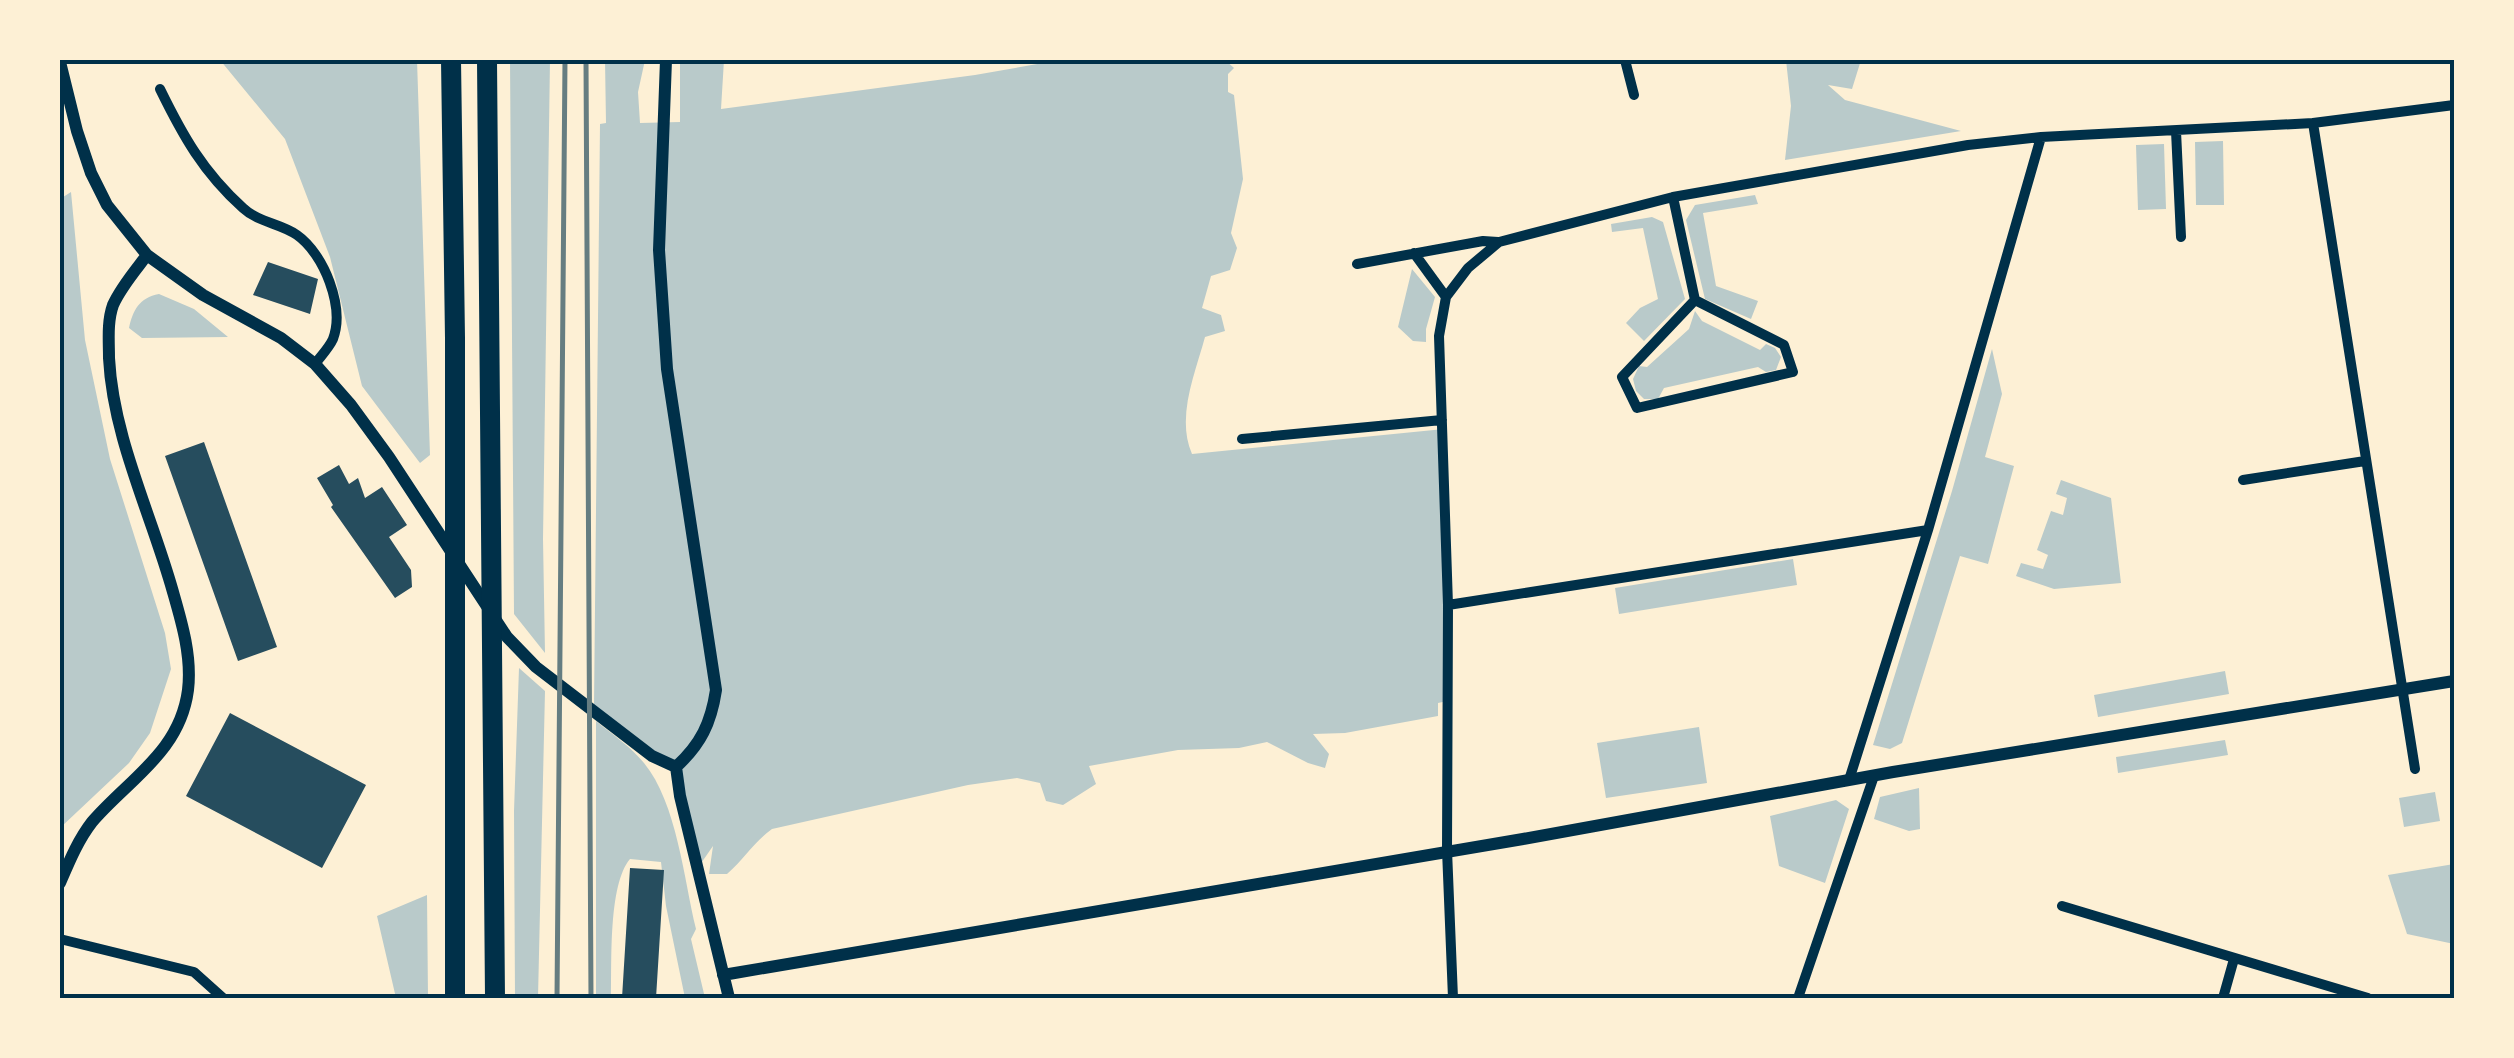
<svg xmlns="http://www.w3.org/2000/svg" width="2514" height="1058" font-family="Raleway,sans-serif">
<rect width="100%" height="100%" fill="#fdf0d5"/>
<path fill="#b9caca" d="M 220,60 L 417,60 L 430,455 L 420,463 L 362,386 L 330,257 L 285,139 Z
M 510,60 L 550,60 L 543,539 L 545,653 L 514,614 Z
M 605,60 L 645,60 L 638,92 L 640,123 L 680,122 L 680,60 L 724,60 L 721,109 L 975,75 L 1060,60 L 1225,60 L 1234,68 L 1228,74 L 1228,92 L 1234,95 L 1243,179 L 1231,233 L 1237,248 L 1230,270 L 1211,276 L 1202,308 L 1221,315 L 1225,331 L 1205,337 C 1195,374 1176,417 1192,454 L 1444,429 L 1447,701 L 1438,703 L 1438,716 L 1345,733 L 1313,734 L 1329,754 L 1325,768 L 1308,763 L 1267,742 L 1239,748 L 1178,750 L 1089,766 L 1096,784 L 1063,805 L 1046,801 L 1040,783 L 1017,778 L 968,785 L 772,829 C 754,842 744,859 727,874 L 709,874 L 713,846 L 697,869 L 676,767 L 594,705 L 600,124 L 606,123 Z
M 1786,60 L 1861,60 L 1852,89 L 1828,85 L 1845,100 L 1961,131 L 1785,160 L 1791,106 Z
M 2223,141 L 2224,205 L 2196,205 L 2195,142 Z
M 2164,144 L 2166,209 L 2138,210 L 2136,145 Z
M 71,192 L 85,340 L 110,459 L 165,633 L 171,669 L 150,733 L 129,763 L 60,828 L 60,199 Z
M 1755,195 L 1758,204 L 1703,213 L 1716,286 L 1758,301 L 1751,319 L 1705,299 L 1686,220 L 1695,205 Z
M 1652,217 L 1663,222 L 1685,299 L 1644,341 L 1626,323 L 1640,308 L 1658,299 L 1643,228 L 1612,232 L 1611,224 Z
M 1412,269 L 1435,297 L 1426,329 L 1426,342 L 1413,341 L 1398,327 Z
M 159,294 L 194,309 L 228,337 L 142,338 L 129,328 C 133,310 139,298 159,294 Z
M 1695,311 L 1702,321 L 1760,350 L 1766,344 L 1775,348 L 1781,357 L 1776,370 L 1766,372 L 1758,367 L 1664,388 L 1658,399 L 1644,399 L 1636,391 L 1633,379 L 1639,366 L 1647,367 L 1689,329 Z
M 1992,349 L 2002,394 L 1985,457 L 2014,466 L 1988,564 L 1960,556 L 1902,743 L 1890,749 L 1873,745 L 1952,491 Z
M 2061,480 L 2111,498 L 2121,583 L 2054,589 L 2016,576 L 2021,563 L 2043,569 L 2048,555 L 2037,550 L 2051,511 L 2063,515 L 2067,498 L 2056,494 Z
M 1793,559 L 1797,585 L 1619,614 L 1615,588 Z
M 519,668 L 545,691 L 538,998 L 515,998 L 514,811 Z
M 2225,671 L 2229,694 L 2098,717 L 2094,695 Z
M 596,721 C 612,734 631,747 644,763 C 677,803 684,880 696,929 L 691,939 L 705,998 L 685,998 L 666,906 L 661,862 L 630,859 C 608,885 612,963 611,998 L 596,998 Z
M 1699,727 L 1707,783 L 1606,798 L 1597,743 Z
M 2225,740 L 2228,755 L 2118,773 L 2116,757 Z
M 1919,788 L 1920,829 L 1909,831 L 1874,819 L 1880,797 Z
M 2435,792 L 2440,821 L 2404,827 L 2399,798 Z
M 1836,800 L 1849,809 L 1825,883 L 1779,866 L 1770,816 Z
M 2454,864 L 2454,944 L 2407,934 L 2388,875 Z
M 427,895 L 428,998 L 396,998 L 377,916 Z"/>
<path fill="#264d5e" d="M 268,262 L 318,279 L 310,314 L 253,295 Z
M 204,442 L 277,647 L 238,661 L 165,456 Z
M 339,465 L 349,484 L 358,478 L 365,498 L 382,487 L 407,525 L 389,537 L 411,570 L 412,587 L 395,598 L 331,507 L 333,505 L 317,478 Z
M 230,713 L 366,785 L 322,868 L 186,796 Z
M 630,868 L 664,870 L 656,998 L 622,998 Z"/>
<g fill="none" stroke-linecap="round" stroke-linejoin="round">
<path stroke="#003049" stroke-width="10" d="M 1625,60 L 1634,95
M 160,89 C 183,136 203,172 243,208 C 259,223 280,223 297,235 C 324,254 345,307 333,339 C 329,348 320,357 315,364
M 2313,123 L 2415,769
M 2176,131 L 2181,237
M 1673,197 L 1695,300 L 1784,345 L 1793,372 L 1637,408 L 1622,377 L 1695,300
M 1414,253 L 1446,297
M 1357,264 L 1483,241 L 1498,242
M 1242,439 L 1442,420
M 2243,480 L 2365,461
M 1448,605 L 1928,530
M 1849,780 L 1928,530 L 2041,137
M 2062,906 L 2368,998
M 60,939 L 194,972 L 223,998
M 1453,998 L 1447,850 L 1448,605 L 1439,336 L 1446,297 L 1468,268 L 1499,242 L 1673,197 L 1968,145 L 2041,137 L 2313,123 L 2454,105
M 1798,998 L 1874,776
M 2223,998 L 2234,959"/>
<path stroke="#003049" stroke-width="12" d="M 666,60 L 659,250 L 667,369 L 716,690 C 711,723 701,744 676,767
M 60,62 L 77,131 L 91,173 L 107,205 L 147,255 L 203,295 L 281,338 L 315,364 L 351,405 L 389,457 L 507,637 L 536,667 L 652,756 L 676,767
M 676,767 L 680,796 L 729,998
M 60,883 C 69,862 78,840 92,822 C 129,779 180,752 188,690 C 192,657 182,623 173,592 C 152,516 113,438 109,358 C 109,341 107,322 113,305 C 121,287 135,271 147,255
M 723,975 L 1523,839 L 1893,772 L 2454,681"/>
<path stroke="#003049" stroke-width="20" d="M 451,60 L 455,338 L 455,998
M 487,60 L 495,998"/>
<path stroke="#657d81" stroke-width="5" d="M 586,60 L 591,998
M 557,998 L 565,60"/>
</g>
<rect width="2514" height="1058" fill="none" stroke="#fdf0d5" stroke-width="125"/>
<rect x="62" y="62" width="2390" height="934" fill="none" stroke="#003049" stroke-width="4"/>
</svg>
